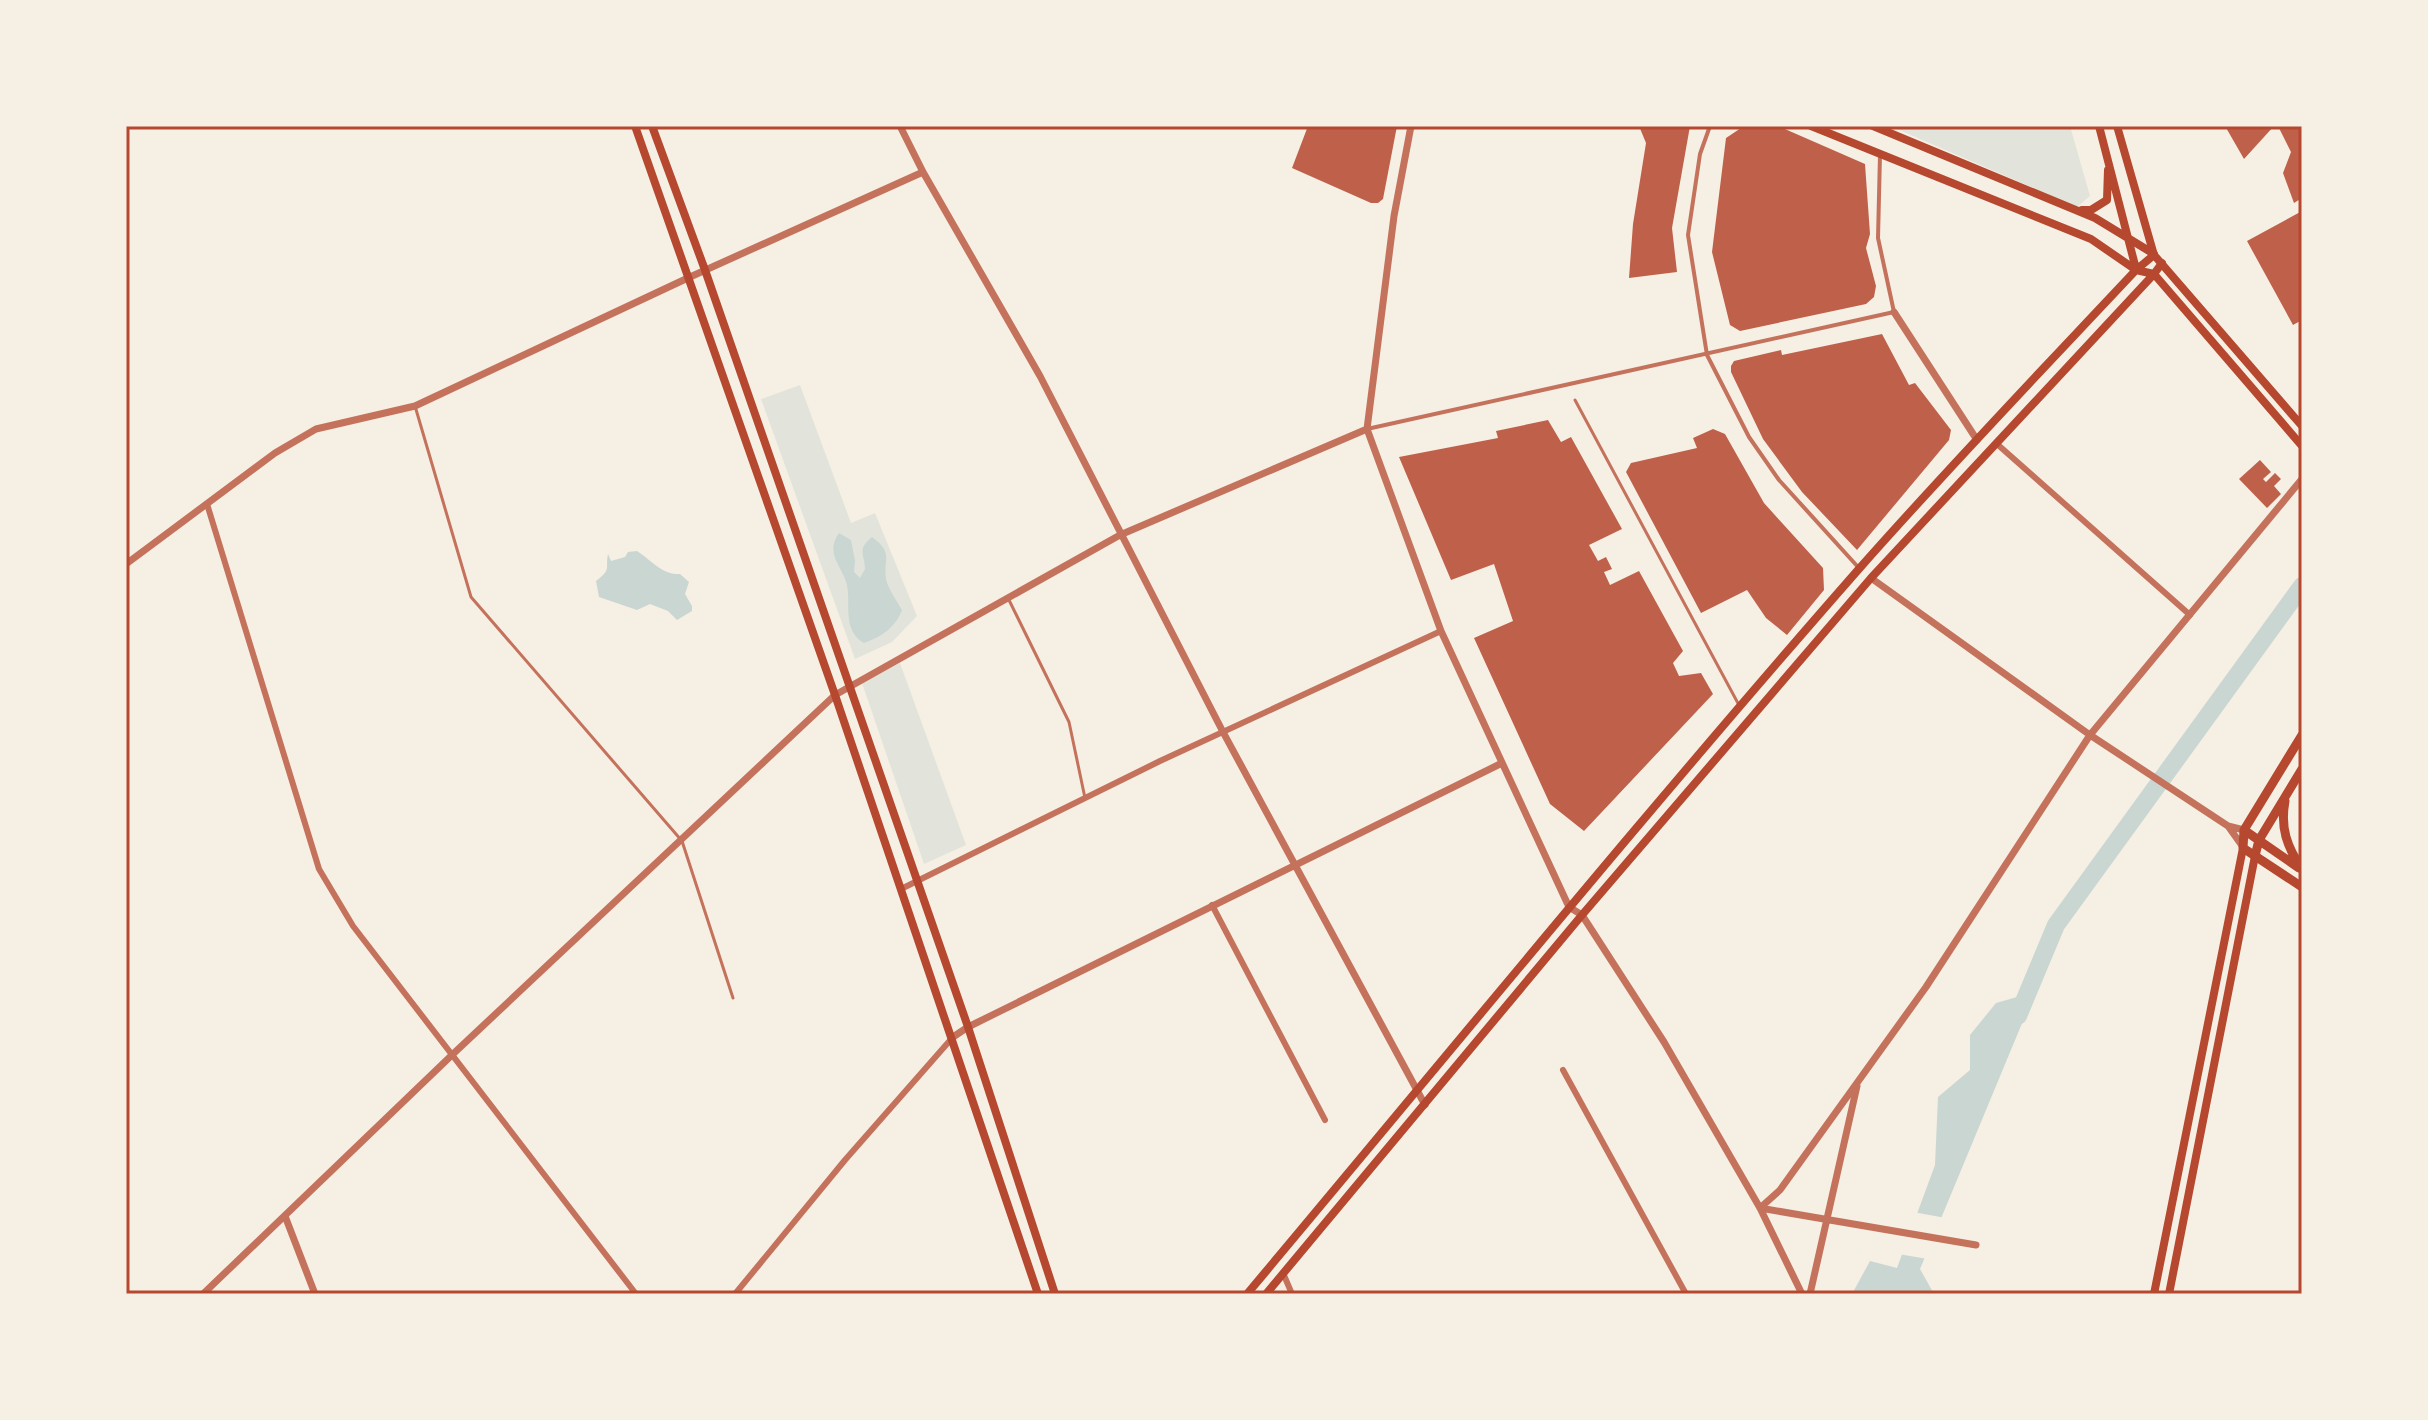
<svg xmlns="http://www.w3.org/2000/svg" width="2428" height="1420" font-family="Jost,sans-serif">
<rect width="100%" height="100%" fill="#f6efe4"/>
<path fill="#e2e4dc" d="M 1890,126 L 2070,126 L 2090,196 L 2077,207 Z
M 800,385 L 851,523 L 875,513 L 917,616 L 892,642 L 855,659 L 761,399 Z
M 900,663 L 966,845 L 924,864 L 862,683 Z"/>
<path fill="#c9d6d2" d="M 839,533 L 851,540 L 855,561 L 854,572 L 860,578 L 865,569 C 865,554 856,550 872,537 C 894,553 883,559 886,579 C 888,589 897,601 902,610 C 896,627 881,637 864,643 C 842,630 851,606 847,585 C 843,567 824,554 839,533 Z
M 637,551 C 651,560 662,575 680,574 L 689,582 L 685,594 L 692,606 L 692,611 L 677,620 L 668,611 L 650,604 L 637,610 L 599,597 L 596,581 C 612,569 605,569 608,554 L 611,561 L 625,557 L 628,552 Z
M 2035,992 L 1920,1269 L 1934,1294 L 1852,1294 L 1870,1261 L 1897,1268 L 1935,1165 L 1938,1097 L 1970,1070 L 1970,1035 L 1996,1003 Z"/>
<path fill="#f6efe4" d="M 1913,1212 L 1946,1218 L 1928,1259 L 1898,1254 Z"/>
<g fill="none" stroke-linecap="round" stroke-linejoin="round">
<path stroke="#c9d6d2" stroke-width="18" d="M 2018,1016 L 2056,925 L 2302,586"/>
</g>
<path fill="#bf614a" d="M 1308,126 L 1397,126 L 1383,199 L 1378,203 L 1371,203 L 1292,168 Z
M 1639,126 L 1690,126 L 1672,228 L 1677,272 L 1629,278 L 1633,224 L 1646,143 Z
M 1744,126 L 1778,126 L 1865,164 L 1870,234 L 1866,248 L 1876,286 L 1874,297 L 1866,304 L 1740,331 L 1730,325 L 1712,252 L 1726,138 Z
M 2225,126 L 2274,126 L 2244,159 Z
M 2278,126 L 2302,126 L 2302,198 L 2294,203 L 2283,173 L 2291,152 Z
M 2302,211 L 2302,320 L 2293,325 L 2247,241 Z
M 1882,334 L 1909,385 L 1915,383 L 1951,430 L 1949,440 L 1857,550 L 1802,492 L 1763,439 L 1731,372 L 1731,366 L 1734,361 L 1781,350 L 1782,355 Z
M 1548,420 L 1561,442 L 1571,437 L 1622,529 L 1589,545 L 1598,561 L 1606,557 L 1612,569 L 1604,572 L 1610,585 L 1639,571 L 1683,651 L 1673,663 L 1679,676 L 1701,673 L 1713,694 L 1584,831 L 1550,804 L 1474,638 L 1513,621 L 1494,564 L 1451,580 L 1399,457 L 1498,438 L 1496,431 Z
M 1713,429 L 1725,434 L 1764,503 L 1823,568 L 1824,590 L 1787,635 L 1766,618 L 1747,590 L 1701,613 L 1626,472 L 1631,463 L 1697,448 L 1693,438 Z
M 2260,460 L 2271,472 L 2263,479 L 2266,482 L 2275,473 L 2281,479 L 2274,486 L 2281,494 L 2267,508 L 2239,479 Z"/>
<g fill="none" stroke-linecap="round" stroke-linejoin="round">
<path stroke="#c5725c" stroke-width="3" d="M 1575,400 L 1740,707
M 415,406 L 471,597 L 682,841 L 733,998
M 1008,598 L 1069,722 L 1085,798"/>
<path stroke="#c5725c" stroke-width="4" d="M 1710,126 L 1700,154 L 1688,235 L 1707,355 L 1749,437 L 1779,480 L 1858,567
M 1367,429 L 1894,312 L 1878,238 L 1880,155"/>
<path stroke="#c5725c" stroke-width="6" d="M 1997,444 L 2190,615
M 207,504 L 319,869 L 353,926 L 636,1294
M 901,889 L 1160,761 L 1441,631
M 1212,905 L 1325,1120
M 1563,1070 L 1686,1294
M 1283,1273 L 1292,1294
M 735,1294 L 845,1160 L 953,1037"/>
<path stroke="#c5725c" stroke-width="7" d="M 900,126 L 923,172 L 1040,376 L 1223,732 L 1425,1105
M 1411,126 L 1394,216 L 1367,429 L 1441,631 L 1569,907 L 1582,915 L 1664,1042 L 1760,1208 L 1802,1294
M 1894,312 L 1977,440
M 126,564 L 275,453 L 316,429 L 415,406 L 690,277 L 923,172
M 1871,578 L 2090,735 L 2228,826 L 2244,830
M 2228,826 L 2243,847
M 953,1037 L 968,1027 L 1502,763
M 1760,1208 L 1780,1190 L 1926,987 L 2090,735 L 2302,479
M 1760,1208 L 1976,1245
M 285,1216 L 315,1294
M 203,1294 L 453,1054 L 835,695 L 1120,535 L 1367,429
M 1810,1294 L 1857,1086"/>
<path stroke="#b5482f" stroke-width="8" d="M 635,126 L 835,695 L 1038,1294
M 652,126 L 705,270 L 968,1027 L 1055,1294
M 1811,126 L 2091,239 L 2136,270 L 2154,274 L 2302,446
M 1873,126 L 2095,218 L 2154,254
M 2099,126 L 2136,269
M 2117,126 L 2154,255 L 2302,426
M 2082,210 L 2091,210 L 2107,200 L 2108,170
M 1247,1294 C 1450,1052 1650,807 1858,570 C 1948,468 2043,369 2136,270 L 2154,255
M 1266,1294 L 1582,915 L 1871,578 L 2154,274 L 2162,263
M 2154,1294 L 2243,848
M 2169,1294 L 2255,856"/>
<path stroke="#b5482f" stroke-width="9" d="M 2302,735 L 2244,830 L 2243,848 L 2302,887
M 2285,801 C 2280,828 2287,847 2302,869
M 2244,830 L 2299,868
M 2255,856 L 2259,840 L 2302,769"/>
</g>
<rect width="2428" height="1420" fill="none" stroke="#f6efe4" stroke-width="256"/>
<rect x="128" y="128" width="2172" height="1164" fill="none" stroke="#b5482f" stroke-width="3"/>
</svg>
